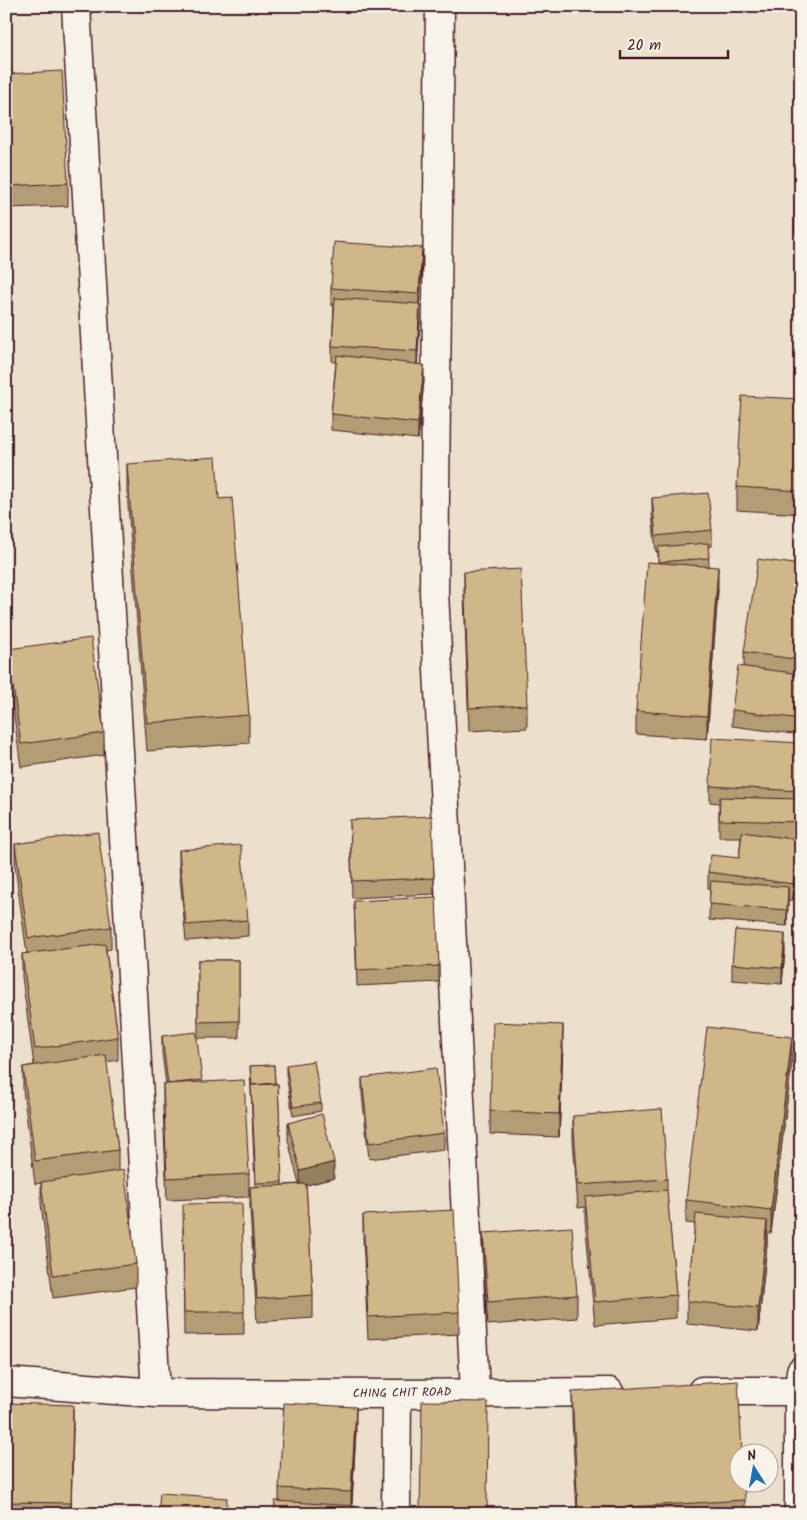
<svg xmlns="http://www.w3.org/2000/svg" width="807" height="1520" font-family="Kalam,sans-serif">
<rect width="100%" height="100%" fill="#ebe1cb"/>
<filter id="ink" filterUnits="userSpaceOnUse"><feTurbulence type="fractalNoise" baseFrequency=".02" numOctaves="2"/><feDisplacementMap in="SourceGraphic" scale="10" xChannelSelector="R" yChannelSelector="G"/><feConvolveMatrix kernelMatrix="1 2 1 2 8 2 1 2 1" color-interpolation-filters="sRGB"/></filter>
<g filter="url(#ink)">
<g fill="none" stroke-linecap="round" stroke-linejoin="round">
<defs>
<path id="minor" d="M 76,6 L 156,1393
M 440,6 L 434,592 L 475,1392
M 6,1382 L 156,1393 L 397,1394 L 609,1392
M 702,1391 L 799,1391
M 396,1514 L 397,1394"/>
<path id="major" d="M 799,1514 L 799,1391 L 801,1371"/>
</defs>
<use href="#minor" stroke="#4a1f2b" stroke-width="31"/>
<use href="#major" stroke="#4a1f2b" stroke-width="31"/>
<use href="#minor" stroke="#f7f3e8" stroke-width="28"/>
<use href="#major" stroke="#f7f3e8" stroke-width="28"/>
</g>
<path fill="#b39d74" stroke="#4a1f2b" d="M 6,74 L 68,183 L 68,206 L 6,208 Z
M 801,160 L 801,234 L 795,234 L 795,211 Z
M 422,264 L 419,304 L 420,321 L 417,364 L 424,381 L 418,439 L 331,430 L 331,414 L 336,362 L 332,362 L 332,346 L 334,305 L 331,305 L 331,288 Z
M 801,399 L 801,514 L 737,510 L 737,487 Z
M 127,464 L 219,499 L 249,715 L 249,743 L 147,751 L 127,492 Z
M 652,498 L 712,530 L 712,546 L 708,547 L 709,566 L 718,590 L 707,739 L 636,734 L 636,711 L 658,563 L 658,552 L 656,552 L 652,514 Z
M 801,565 L 801,735 L 732,726 L 732,710 L 744,667 L 744,652 Z
M 464,572 L 527,705 L 527,728 L 469,731 L 464,595 Z
M 8,649 L 104,733 L 104,755 L 21,767 L 8,672 Z
M 801,743 L 801,838 L 783,838 L 799,856 L 793,900 L 788,900 L 787,926 L 709,920 L 710,889 L 708,888 L 708,872 L 739,858 L 741,837 L 719,837 L 719,803 L 710,802 L 710,786 Z
M 350,820 L 434,878 L 434,894 L 352,898 Z
M 15,844 L 111,927 L 111,949 L 106,950 L 118,1037 L 118,1060 L 106,1062 L 118,1150 L 118,1171 L 136,1264 L 136,1287 L 53,1298 L 41,1204 L 41,1183 L 35,1184 L 23,1089 L 23,1067 L 34,1065 L 22,977 L 22,954 L 27,954 L 15,866 Z
M 179,850 L 248,920 L 248,936 L 186,941 L 179,867 Z
M 354,901 L 439,966 L 439,982 L 357,986 Z
M 785,950 L 782,984 L 732,980 L 732,964 Z
M 198,960 L 239,960 L 239,1038 L 198,1038 Z
M 162,1036 L 202,1080 L 202,1082 L 249,1174 L 249,1197 L 167,1200 L 163,1107 L 163,1084 L 166,1084 L 162,1053 Z
M 563,1048 L 559,1137 L 490,1134 L 490,1111 Z
M 792,1060 L 771,1233 L 767,1233 L 767,1244 L 758,1331 L 687,1324 L 687,1301 L 695,1224 L 686,1223 L 686,1200 Z
M 274,1065 L 275,1084 L 278,1084 L 282,1185 L 299,1184 L 288,1140 L 288,1123 L 334,1178 L 306,1185 L 313,1295 L 313,1318 L 257,1322 L 250,1210 L 250,1187 L 255,1187 L 250,1066 Z
M 286,1065 L 321,1103 L 321,1111 L 293,1116 L 286,1074 Z
M 362,1078 L 444,1133 L 444,1150 L 369,1159 L 362,1094 Z
M 573,1116 L 667,1179 L 667,1193 L 676,1295 L 676,1318 L 595,1325 L 585,1220 L 585,1207 L 578,1208 L 573,1139 Z
M 363,1215 L 459,1312 L 459,1334 L 368,1339 L 363,1238 Z
M 183,1227 L 244,1312 L 244,1334 L 184,1335 Z
M 483,1233 L 577,1295 L 577,1318 L 488,1325 L 483,1256 Z
M 572,1392 L 745,1500 L 745,1514 L 577,1514 L 572,1420 Z
M 6,1403 L 73,1428 L 71,1514 L 6,1514 Z
M 356,1430 L 352,1506 L 355,1514 L 279,1501 L 279,1488 Z"/>
<path fill="#92805e" stroke="#4a1f2b" d="M 422,248 L 422,264 L 419,310 L 419,294 Z
M 420,304 L 420,321 L 417,368 L 417,351 Z
M 424,365 L 424,381 L 418,439 L 418,423 Z
M 718,567 L 718,590 L 707,739 L 707,716 Z
M 799,840 L 799,856 L 793,900 L 793,884 Z
M 788,887 L 788,904 L 787,926 L 787,910 Z
M 785,934 L 785,950 L 782,984 L 782,968 Z
M 563,1025 L 563,1048 L 559,1137 L 559,1114 Z
M 792,1037 L 792,1060 L 771,1233 L 771,1210 Z
M 334,1162 L 334,1178 L 300,1187 L 300,1171 Z
M 767,1221 L 767,1244 L 758,1331 L 758,1308 Z
M 73,1405 L 73,1428 L 71,1514 L 71,1503 Z
M 356,1407 L 356,1430 L 351,1514 L 351,1492 Z"/>
<path fill="#d0b787" stroke="#4a1f2b" d="M 62,71 L 68,183 L 6,186 L 6,74 Z
M 801,160 L 801,212 L 795,211 Z
M 334,242 L 422,248 L 419,294 L 331,288 Z
M 335,298 L 420,304 L 417,351 L 332,346 Z
M 337,355 L 424,365 L 418,423 L 331,414 Z
M 742,396 L 801,399 L 801,491 L 737,487 Z
M 216,457 L 219,499 L 232,498 L 249,715 L 147,723 L 127,464 Z
M 708,493 L 712,530 L 656,536 L 652,498 Z
M 708,543 L 709,558 L 659,562 L 658,547 Z
M 758,559 L 801,565 L 801,660 L 744,652 Z
M 647,562 L 718,567 L 707,716 L 636,711 Z
M 521,569 L 527,705 L 469,708 L 464,572 Z
M 91,638 L 104,733 L 21,744 L 8,649 Z
M 738,666 L 801,674 L 801,719 L 732,710 Z
M 712,738 L 801,743 L 801,791 L 710,786 Z
M 720,797 L 801,799 L 801,822 L 719,820 Z
M 432,816 L 434,878 L 352,881 L 350,820 Z
M 98,832 L 111,927 L 28,938 L 15,844 Z
M 742,832 L 799,840 L 793,884 L 708,872 L 711,855 L 739,858 Z
M 241,845 L 248,920 L 186,925 L 179,850 Z
M 711,881 L 788,887 L 787,910 L 709,904 Z
M 436,897 L 439,966 L 357,970 L 354,901 Z
M 735,930 L 785,934 L 782,968 L 732,964 Z
M 105,944 L 118,1037 L 35,1049 L 22,954 Z
M 198,960 L 239,960 L 239,1021 L 198,1022 Z
M 493,1022 L 563,1025 L 559,1114 L 490,1111 Z
M 707,1027 L 792,1037 L 771,1210 L 686,1200 Z
M 196,1032 L 202,1080 L 168,1084 L 162,1036 Z
M 106,1055 L 118,1150 L 35,1161 L 23,1067 Z
M 314,1061 L 321,1103 L 293,1107 L 286,1065 Z
M 274,1065 L 275,1083 L 252,1085 L 250,1066 Z
M 436,1068 L 444,1133 L 369,1143 L 362,1078 Z
M 244,1080 L 249,1174 L 167,1178 L 163,1084 Z
M 278,1084 L 282,1182 L 256,1183 L 251,1085 Z
M 662,1109 L 667,1179 L 578,1185 L 573,1116 Z
M 322,1114 L 334,1162 L 300,1171 L 288,1123 Z
M 124,1170 L 136,1264 L 53,1275 L 41,1182 Z
M 306,1184 L 313,1295 L 257,1299 L 250,1187 Z
M 667,1190 L 676,1295 L 595,1302 L 585,1197 Z
M 242,1203 L 244,1312 L 184,1312 L 183,1204 Z
M 454,1210 L 459,1312 L 368,1317 L 363,1215 Z
M 696,1214 L 767,1221 L 758,1308 L 687,1301 Z
M 572,1227 L 577,1295 L 488,1302 L 483,1233 Z
M 738,1381 L 742,1452 L 740,1452 L 740,1482 L 744,1482 L 745,1500 L 578,1510 L 572,1392 Z
M 422,1401 L 488,1402 L 487,1514 L 420,1514 Z
M 6,1403 L 73,1405 L 71,1503 L 6,1502 Z
M 284,1403 L 356,1407 L 351,1492 L 279,1488 Z
M 160,1493 L 227,1498 L 226,1514 L 158,1514 Z
M 275,1501 L 355,1506 L 354,1514 L 274,1514 Z
M 6,1511 L 53,1512 L 53,1514 L 6,1514 Z"/>
</g>
<g text-anchor="middle" dominant-baseline="central" stroke-width="4" stroke-linejoin="round" paint-order="stroke">
<g font-size="12" fill="#4a1f2b" stroke="#f7f3e8">
<text transform="translate(402 1393) rotate(-1)">CHING CHIT ROAD</text>
</g>
</g>
<rect width="807" height="1520" fill="none" stroke="#f7f3e8" stroke-width="25"/>
<rect x="12" y="12" width="782" height="1495" fill="none" stroke="#4a1f2b" stroke-width="2" filter="url(#ink)"/>
<g transform="translate(754 1468) rotate(349)"><circle r="24" fill="#f7f3e8" stroke="#b29e9c"/>
<path d="M0-4L9 19L0 12L-9 19Z" fill="#1f6fb2"/>
<text y="-8" font-size="14" font-weight="bold" text-anchor="middle" fill="#4a1f2b">N</text>
</g>
<path d="M620 50v8h108v-8" fill="none" stroke="#4a1f2b" stroke-width="2.5"/>
<text x="627" y="50" font-size="15" fill="#4a1f2b" stroke="#f7f3e8" stroke-width="4" paint-order="stroke">20 m</text>
</svg>
